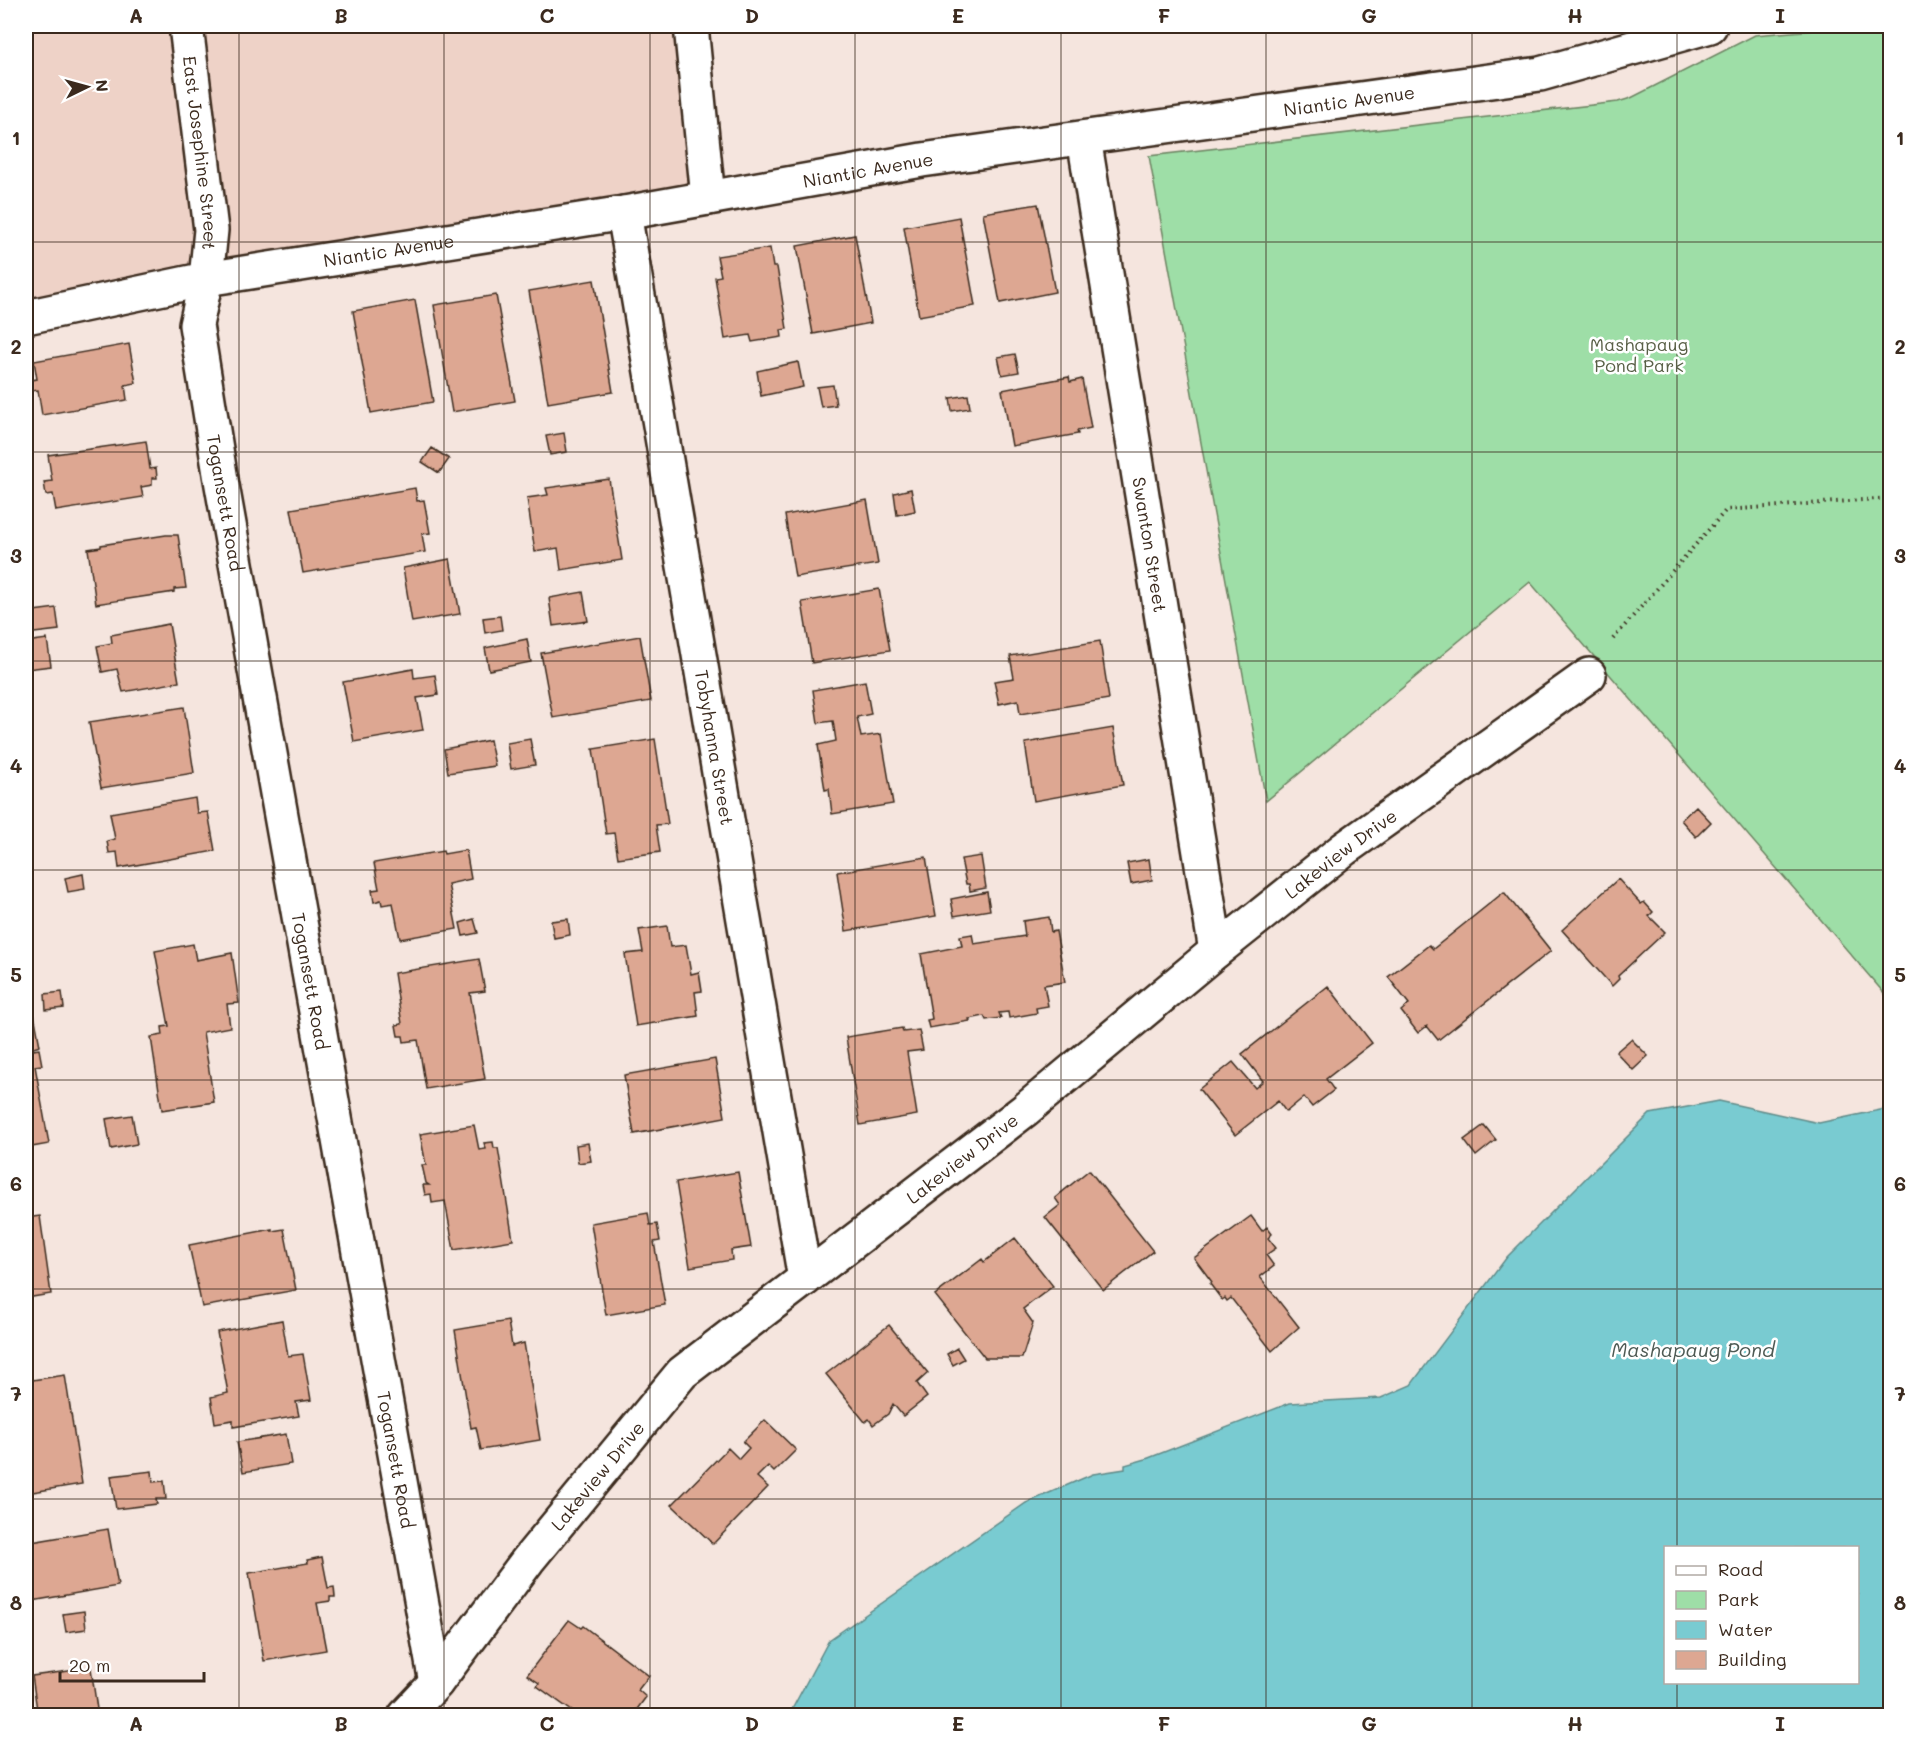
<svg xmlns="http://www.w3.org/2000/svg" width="1916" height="1741" font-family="Mali,sans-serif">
<rect width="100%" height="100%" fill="#f5e5de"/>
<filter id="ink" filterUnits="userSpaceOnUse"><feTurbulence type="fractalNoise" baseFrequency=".0167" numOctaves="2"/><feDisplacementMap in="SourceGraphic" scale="12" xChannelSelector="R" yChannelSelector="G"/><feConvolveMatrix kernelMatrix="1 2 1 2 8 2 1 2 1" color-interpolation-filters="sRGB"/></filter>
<g filter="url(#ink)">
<path fill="#eed2c7" d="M 26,26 L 708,26 L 723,198 L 26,319 Z"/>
<path fill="#9edea7" stroke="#6c8462" stroke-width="1.5" d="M 1837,26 L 1890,26 L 1890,1000 L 1530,582 L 1266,801 L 1149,156 L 1618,102 L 1631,98 L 1755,35 L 1827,29 Z"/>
<path fill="#79cbd1" stroke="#608b89" stroke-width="1.5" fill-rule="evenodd" d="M 1719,1101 L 1819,1123 L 1890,1108 L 1890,1715 L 789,1715 L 829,1640 L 1026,1503 L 1093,1474 L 1125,1469 L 1125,1465 L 1146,1459 L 1290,1403 L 1381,1398 L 1411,1385 L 1507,1257 L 1650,1114 ZM 1666,1548 L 1858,1548 L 1858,1682 L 1666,1682 Z"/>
<path fill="#dda792" stroke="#3b2a1e" stroke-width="1.5" d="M 1038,204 L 1055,292 L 1000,303 L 983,213 Z
M 959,217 L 975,306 L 919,316 L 904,227 Z
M 855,235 L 871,323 L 813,334 L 797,246 Z
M 770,248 L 773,267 L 777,267 L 787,329 L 781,330 L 782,337 L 752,342 L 750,335 L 725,339 L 715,277 L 721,276 L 717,256 Z
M 594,280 L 613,392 L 548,403 L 529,291 Z
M 496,295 L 515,401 L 452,412 L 434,305 Z
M 415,300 L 433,402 L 371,413 L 353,311 Z
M 129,344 L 136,383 L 125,385 L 127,400 L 42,415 L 38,390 L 31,391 L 30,380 L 37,379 L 34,361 Z
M 1015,354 L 1019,372 L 1002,375 L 998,357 Z
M 798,362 L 803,387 L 761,396 L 757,371 Z
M 1069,377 L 1070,382 L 1082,379 L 1091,428 L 1077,431 L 1078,434 L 1012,446 L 1002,390 Z
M 833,385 L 836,405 L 821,407 L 817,387 Z
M 968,395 L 970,408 L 952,411 L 950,398 Z
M 564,433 L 567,452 L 550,455 L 546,436 Z
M 146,441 L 150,469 L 156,468 L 157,478 L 152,478 L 152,485 L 141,487 L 143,497 L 56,511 L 53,494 L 46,495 L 44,482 L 52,481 L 48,455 Z
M 432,448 L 449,459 L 439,473 L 422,462 Z
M 609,479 L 622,560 L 561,570 L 558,548 L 535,552 L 527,498 L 548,495 L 546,488 Z
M 415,488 L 417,501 L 424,500 L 430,533 L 422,534 L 425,552 L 303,573 L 291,509 Z
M 911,489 L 915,511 L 897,515 L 894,493 Z
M 867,500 L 878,564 L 795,577 L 785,515 Z
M 166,535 L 178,535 L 186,588 L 174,589 L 174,592 L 96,604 L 88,549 L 101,547 L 101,545 Z
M 450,559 L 460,614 L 412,622 L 403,568 Z
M 879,589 L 890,650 L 812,663 L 802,602 Z
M 583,592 L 588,621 L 553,626 L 549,598 Z
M 56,608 L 59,630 L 26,634 L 26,612 Z
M 500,616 L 502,630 L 485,633 L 483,618 Z
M 169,624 L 179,682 L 123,692 L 117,669 L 102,672 L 97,646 L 112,643 L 111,635 Z
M 640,636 L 651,701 L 553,718 L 541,653 Z
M 47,639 L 51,666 L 27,669 L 26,642 Z
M 527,639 L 531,662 L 489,670 L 485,648 Z
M 1100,641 L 1109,699 L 1020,714 L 1018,700 L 999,704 L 994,681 L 1014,678 L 1010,656 Z
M 413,669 L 414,678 L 435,675 L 438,695 L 417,698 L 423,730 L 354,742 L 343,682 Z
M 865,681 L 871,714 L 857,717 L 861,737 L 881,734 L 893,804 L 832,814 L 829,789 L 825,790 L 818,745 L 836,741 L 833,721 L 818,723 L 813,690 Z
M 184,707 L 194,773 L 101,788 L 89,722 Z
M 1113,728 L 1123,785 L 1034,801 L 1025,743 Z
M 530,739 L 535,765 L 511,769 L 507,743 Z
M 655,739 L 668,824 L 656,825 L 660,852 L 618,858 L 614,833 L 606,834 L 593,749 Z
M 490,740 L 495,766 L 448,773 L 444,749 Z
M 195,798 L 197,813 L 208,812 L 215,851 L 119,868 L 117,852 L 109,853 L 107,841 L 115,839 L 110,813 Z
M 1696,806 L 1711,822 L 1696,837 L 1681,820 Z
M 466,850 L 471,879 L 448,884 L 457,929 L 400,939 L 393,903 L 382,905 L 381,900 L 374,902 L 372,890 L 379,889 L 374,863 L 443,851 L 444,854 Z
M 981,856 L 986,888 L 970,891 L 969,884 L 966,884 L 961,859 Z
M 926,857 L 936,916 L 846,931 L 837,872 Z
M 1149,859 L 1152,880 L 1131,884 L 1127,863 Z
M 83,874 L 85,889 L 68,892 L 65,878 Z
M 1618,879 L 1641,904 L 1644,902 L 1653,912 L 1649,916 L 1665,932 L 1618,976 L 1619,979 L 1612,986 L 1562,930 Z
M 987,892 L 990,910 L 954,916 L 951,899 Z
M 1504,892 L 1551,951 L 1438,1040 L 1427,1026 L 1418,1033 L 1401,1011 L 1409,1004 L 1388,977 L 1429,945 L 1433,949 Z
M 1049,917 L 1051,932 L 1056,931 L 1065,982 L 1044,985 L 1048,1006 L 1036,1008 L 1037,1013 L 1009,1018 L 1008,1012 L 999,1013 L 1001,1018 L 986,1020 L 984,1016 L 969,1019 L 970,1021 L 929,1028 L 927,1020 L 932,1019 L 921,954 L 962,946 L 960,936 L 972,934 L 974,944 L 1025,936 L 1023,921 Z
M 474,919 L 478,933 L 463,936 L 460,923 Z
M 568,919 L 570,935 L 554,938 L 551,921 Z
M 667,926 L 670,947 L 686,945 L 691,974 L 699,972 L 702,991 L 695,992 L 698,1016 L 636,1026 L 625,954 L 643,952 L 639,930 Z
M 193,944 L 196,960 L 232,953 L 239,1003 L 227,1004 L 230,1027 L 203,1032 L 214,1102 L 162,1110 L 151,1037 L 163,1035 L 162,1027 L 169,1026 L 155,951 Z
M 479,959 L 485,991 L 470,993 L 485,1079 L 426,1089 L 418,1040 L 404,1042 L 403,1036 L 398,1036 L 396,1025 L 402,1024 L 394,973 Z
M 1328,986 L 1372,1043 L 1326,1079 L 1334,1090 L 1312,1107 L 1304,1097 L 1286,1112 L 1278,1101 L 1235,1135 L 1199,1089 L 1233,1062 L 1255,1088 L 1263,1081 L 1242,1054 Z
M 62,992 L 64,1008 L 46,1010 L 45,994 Z
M 26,1012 L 26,1016 L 34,1014 L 40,1046 L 33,1048 L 33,1050 L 39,1049 L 42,1065 L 35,1066 L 49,1144 L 26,1148 Z
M 902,1028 L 903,1032 L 919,1030 L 923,1050 L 907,1052 L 917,1115 L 860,1125 L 846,1037 Z
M 1631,1039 L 1648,1056 L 1633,1070 L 1616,1052 Z
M 715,1059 L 725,1117 L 634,1134 L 624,1075 Z
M 132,1115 L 137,1144 L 111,1149 L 106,1119 Z
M 474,1125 L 479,1150 L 486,1149 L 484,1143 L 493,1142 L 494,1148 L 498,1148 L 513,1240 L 454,1250 L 445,1201 L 432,1203 L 431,1194 L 425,1195 L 423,1185 L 429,1185 L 426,1183 L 422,1165 L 426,1165 L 420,1134 Z
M 1484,1125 L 1496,1140 L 1476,1156 L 1464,1140 Z
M 588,1143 L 591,1161 L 578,1163 L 576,1145 Z
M 1089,1170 L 1153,1251 L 1103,1290 L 1045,1217 L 1060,1205 L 1055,1198 Z
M 738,1172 L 751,1247 L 731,1250 L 732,1260 L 690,1267 L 676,1182 Z
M 648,1213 L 650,1225 L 657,1224 L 660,1241 L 654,1242 L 665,1305 L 606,1315 L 591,1223 Z
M 40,1216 L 51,1294 L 26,1298 L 26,1218 Z
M 1251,1216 L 1262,1231 L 1267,1227 L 1272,1234 L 1268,1238 L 1276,1248 L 1266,1255 L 1274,1266 L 1260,1277 L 1299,1327 L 1272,1351 L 1231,1298 L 1227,1301 L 1225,1298 L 1222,1300 L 1210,1284 L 1212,1282 L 1194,1258 Z
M 272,1229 L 272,1231 L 284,1229 L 296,1290 L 202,1307 L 189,1245 Z
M 1015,1238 L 1053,1286 L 1023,1309 L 1033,1323 L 1022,1358 L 985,1358 L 935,1295 L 982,1259 L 984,1262 Z
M 282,1320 L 288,1356 L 303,1354 L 311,1400 L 296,1402 L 299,1416 L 233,1427 L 233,1420 L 215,1423 L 211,1397 L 228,1393 L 217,1332 Z
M 508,1321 L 512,1346 L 524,1343 L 540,1440 L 481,1450 L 476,1427 L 471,1428 L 455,1330 Z
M 889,1325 L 928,1373 L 917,1383 L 927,1397 L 903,1416 L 893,1404 L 888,1414 L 873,1425 L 869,1419 L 865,1422 L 826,1374 Z
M 957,1348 L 964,1359 L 953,1365 L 947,1354 Z
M 65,1375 L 82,1484 L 26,1493 L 26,1381 Z
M 765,1420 L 796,1450 L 774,1472 L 768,1466 L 757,1477 L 768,1487 L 713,1544 L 672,1505 L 728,1448 L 739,1459 L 749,1448 L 743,1442 Z
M 286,1434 L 291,1464 L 243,1472 L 237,1442 Z
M 152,1471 L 153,1482 L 164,1481 L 166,1499 L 156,1499 L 157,1504 L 116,1509 L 111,1476 Z
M 108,1529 L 118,1586 L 26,1602 L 26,1543 Z
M 322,1557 L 328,1588 L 334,1587 L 335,1597 L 330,1597 L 330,1601 L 317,1603 L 326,1650 L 264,1661 L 249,1573 L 308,1563 L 307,1560 Z
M 84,1611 L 86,1629 L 66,1632 L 63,1614 Z
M 569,1620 L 581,1628 L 583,1626 L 649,1676 L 638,1690 L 646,1697 L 632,1716 L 579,1716 L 537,1686 L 539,1683 L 527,1675 Z
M 91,1668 L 98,1716 L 38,1716 L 32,1676 Z"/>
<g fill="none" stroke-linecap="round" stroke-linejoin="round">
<defs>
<g id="minor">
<path id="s1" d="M 186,26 L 211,230 L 206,279 L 196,325 L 220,474 L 436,1683"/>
<path d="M 691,26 L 708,198"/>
<path id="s2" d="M 1084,138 L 1216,951"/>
<path id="s3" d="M 624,213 L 805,1279"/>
<path id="s4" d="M 405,1716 L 436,1683 L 528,1560 L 682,1373 L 1025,1110 L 1216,951 L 1344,849 L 1589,675"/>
</g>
<g id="tertiary">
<path id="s5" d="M 26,317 L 206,279 L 624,213 L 922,160 L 1540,74 L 1710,26"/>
</g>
</defs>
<use href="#minor" stroke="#3b2a1e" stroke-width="38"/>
<use href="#tertiary" stroke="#3b2a1e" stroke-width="38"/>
<path stroke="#3b2a1e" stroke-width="4" stroke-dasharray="1.5 4.5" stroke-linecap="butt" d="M 1613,639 L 1726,510 L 1890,498"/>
<use href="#minor" stroke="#fff" stroke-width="33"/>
<use href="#tertiary" stroke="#fff" stroke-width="33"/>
</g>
</g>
<path fill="none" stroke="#3b2a1e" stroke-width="1.5" stroke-opacity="0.55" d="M 239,26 L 239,1716M 444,26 L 444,1716M 650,26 L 650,1716M 855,26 L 855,1716M 1061,26 L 1061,1716M 1266,26 L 1266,1716M 1472,26 L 1472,1716M 1677,26 L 1677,1548M 26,242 L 1890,242M 26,452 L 1890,452M 26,661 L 1890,661M 26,870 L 1890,870M 26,1080 L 1890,1080M 26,1289 L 1890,1289M 26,1499 L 1890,1499M 1677,1682 L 1677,1716"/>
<g text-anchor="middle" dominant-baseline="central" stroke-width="5" stroke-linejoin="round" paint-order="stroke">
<g font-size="18" fill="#3b2a1e" stroke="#fff">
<text stroke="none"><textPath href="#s5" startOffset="1341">Niantic Avenue</textPath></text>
<text stroke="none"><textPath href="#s1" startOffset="128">East Josephine Street</textPath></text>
<text stroke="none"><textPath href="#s5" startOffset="855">Niantic Avenue</textPath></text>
<text stroke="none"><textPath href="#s5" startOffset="369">Niantic Avenue</textPath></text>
<text stroke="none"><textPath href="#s1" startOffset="482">Togansett Road</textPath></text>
<text stroke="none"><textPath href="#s2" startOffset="412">Swanton Street</textPath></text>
<text stroke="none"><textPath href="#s3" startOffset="542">Tobyhanna Street</textPath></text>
<text stroke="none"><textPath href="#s4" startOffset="1280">Lakeview Drive</textPath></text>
<text stroke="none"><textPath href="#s1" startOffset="968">Togansett Road</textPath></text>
<text stroke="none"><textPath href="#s4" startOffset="794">Lakeview Drive</textPath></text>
<text stroke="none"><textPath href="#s1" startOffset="1454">Togansett Road</textPath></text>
<text stroke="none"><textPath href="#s4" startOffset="308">Lakeview Drive</textPath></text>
</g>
<g font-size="18" fill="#596047" stroke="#fff">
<text x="1639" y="344">Mashapaug<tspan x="1639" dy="21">Pond Park</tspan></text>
</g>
<g font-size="20" font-style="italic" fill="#4e5a54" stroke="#fff">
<text x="1693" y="1349">Mashapaug Pond</text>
</g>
</g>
<rect width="1916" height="1741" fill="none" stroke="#fff" stroke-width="66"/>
<rect x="1664" y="1546" width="195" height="138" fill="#ffffff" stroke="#b1aaa5" stroke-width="1.5"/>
<rect x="1676" y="1566" width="30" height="9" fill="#ffffff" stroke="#b1aaa5" stroke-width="1.5"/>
<text x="1718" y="1576" font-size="18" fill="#3b2a1e">Road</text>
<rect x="1676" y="1591" width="30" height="18" fill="#9edea7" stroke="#b1aaa5" stroke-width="1.5"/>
<text x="1718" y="1606" font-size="18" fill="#3b2a1e">Park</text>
<rect x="1676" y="1621" width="30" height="18" fill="#79cbd1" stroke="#b1aaa5" stroke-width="1.5"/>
<text x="1718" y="1636" font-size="18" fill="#3b2a1e">Water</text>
<rect x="1676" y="1651" width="30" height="18" fill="#dda792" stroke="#b1aaa5" stroke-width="1.5"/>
<text x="1718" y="1666" font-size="18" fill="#3b2a1e">Building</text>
<g transform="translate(87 87) rotate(85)" stroke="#ffffff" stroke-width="4.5" paint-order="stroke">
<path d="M0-4.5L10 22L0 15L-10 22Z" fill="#3b2a1e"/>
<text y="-9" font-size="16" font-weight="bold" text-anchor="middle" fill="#3b2a1e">N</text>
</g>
<path d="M60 1672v9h144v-9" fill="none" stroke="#3b2a1e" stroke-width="3"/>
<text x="69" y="1672" font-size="18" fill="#3b2a1e" stroke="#ffffff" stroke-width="4.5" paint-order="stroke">20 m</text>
<rect x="33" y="33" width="1850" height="1675" fill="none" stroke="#3b2a1e" stroke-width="2"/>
<g font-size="20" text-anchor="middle" font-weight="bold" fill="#3b2a1e">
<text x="136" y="23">A</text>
<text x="341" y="23">B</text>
<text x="547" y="23">C</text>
<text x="752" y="23">D</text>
<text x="958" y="23">E</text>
<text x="1164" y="23">F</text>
<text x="1369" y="23">G</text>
<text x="1575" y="23">H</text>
<text x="1780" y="23">I</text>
<text x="16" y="145">1</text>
<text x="1900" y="145">1</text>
<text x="16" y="354">2</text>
<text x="1900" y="354">2</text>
<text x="16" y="563">3</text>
<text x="1900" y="563">3</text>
<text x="16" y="773">4</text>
<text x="1900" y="773">4</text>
<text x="16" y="982">5</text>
<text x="1900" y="982">5</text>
<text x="16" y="1191">6</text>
<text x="1900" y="1191">6</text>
<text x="16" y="1401">7</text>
<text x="1900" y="1401">7</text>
<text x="16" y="1610">8</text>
<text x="1900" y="1610">8</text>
<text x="136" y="1731">A</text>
<text x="341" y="1731">B</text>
<text x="547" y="1731">C</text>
<text x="752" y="1731">D</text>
<text x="958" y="1731">E</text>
<text x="1164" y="1731">F</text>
<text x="1369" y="1731">G</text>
<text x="1575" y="1731">H</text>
<text x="1780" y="1731">I</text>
</g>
</svg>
